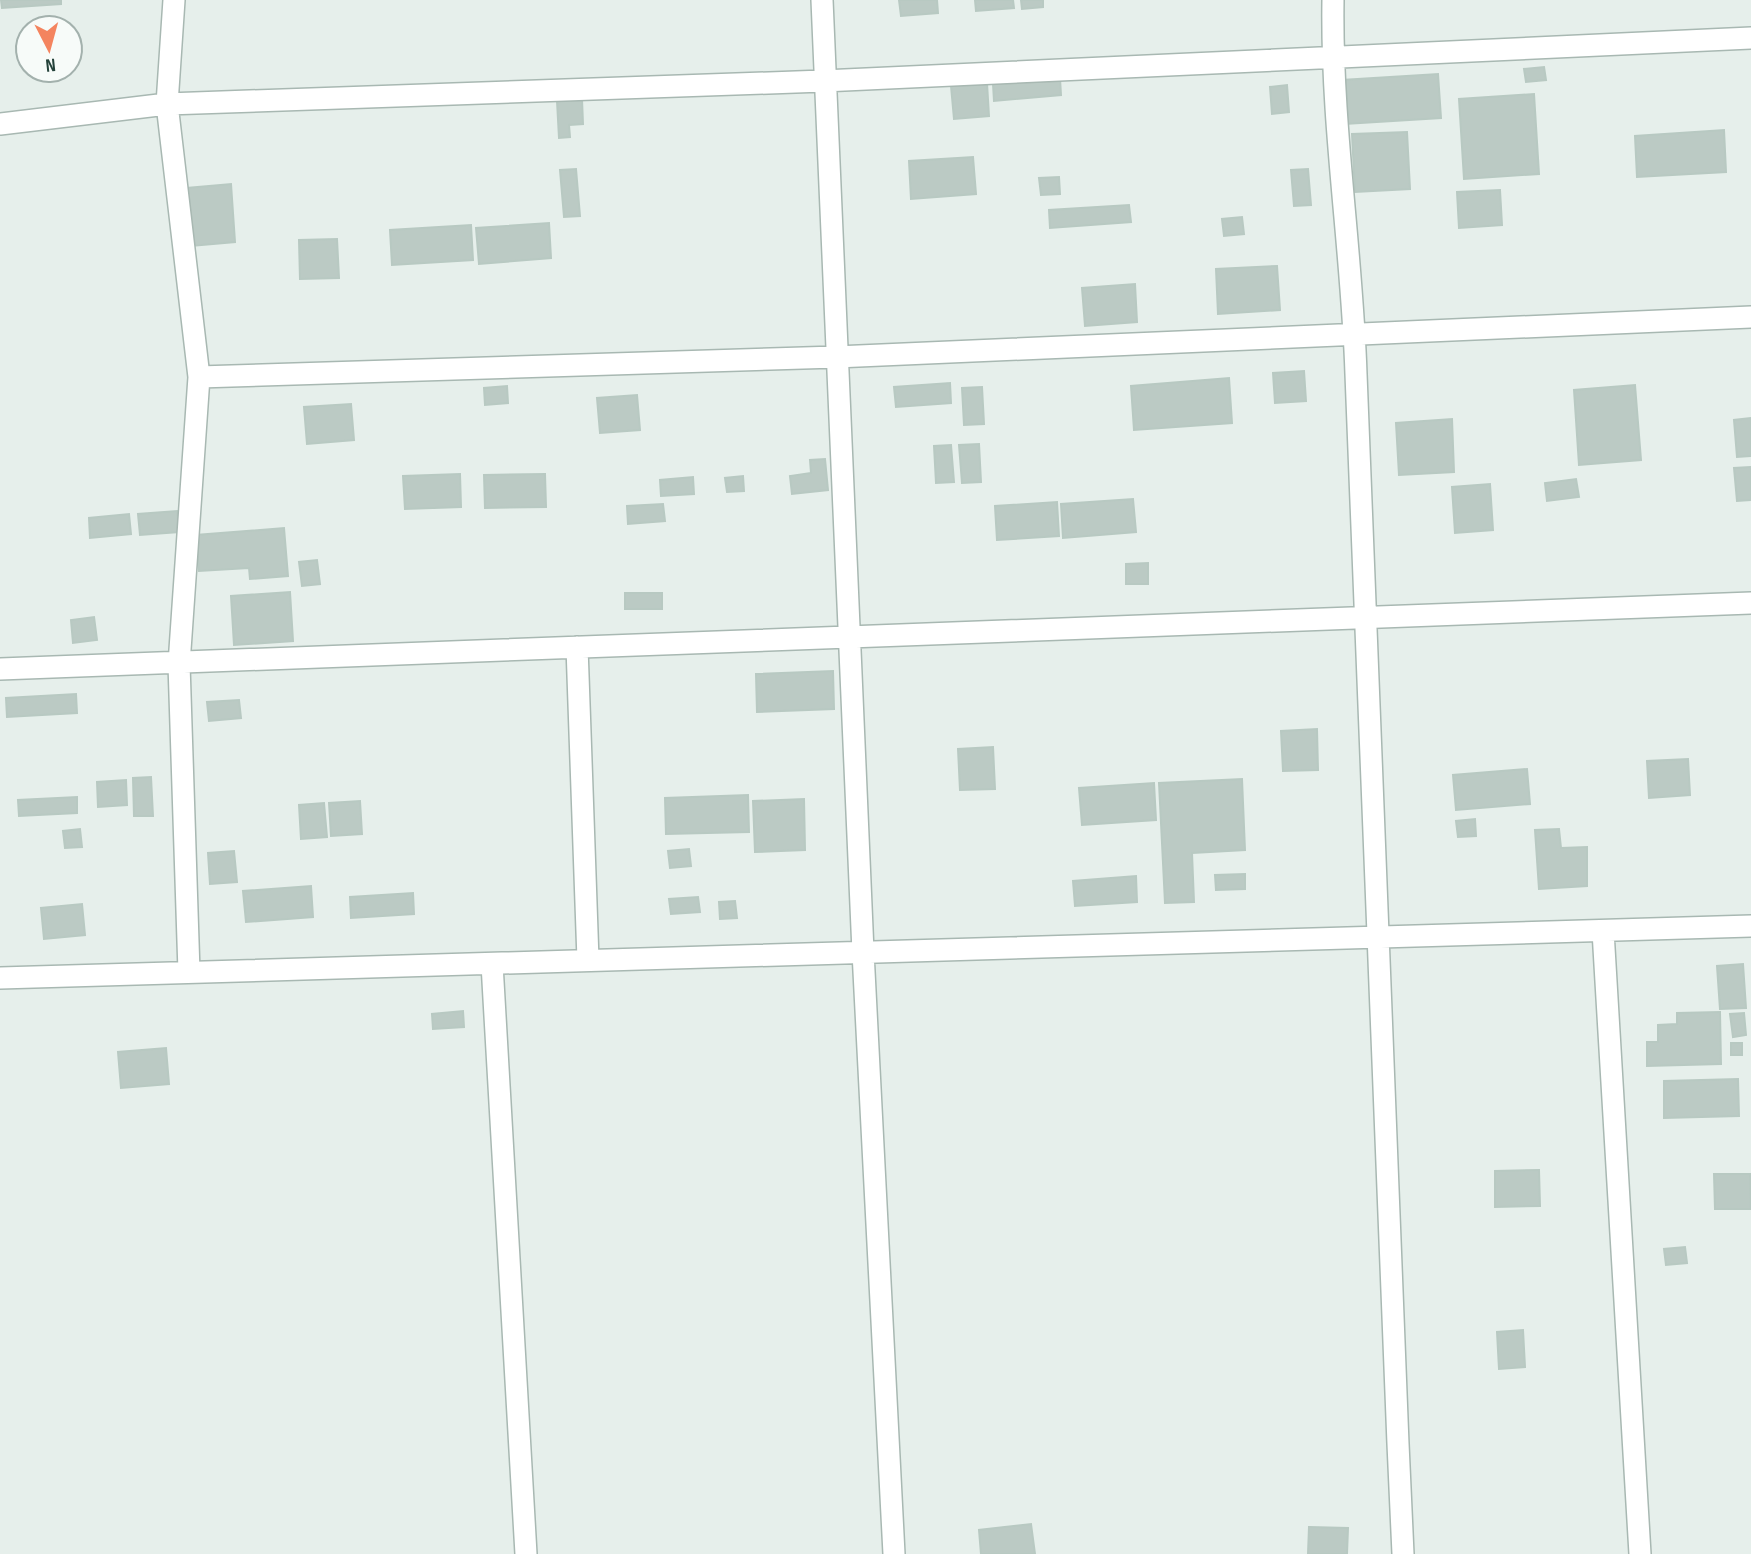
<svg xmlns="http://www.w3.org/2000/svg" width="1751" height="1554" font-family="'Sofia Sans Condensed',sans-serif">
<rect width="100%" height="100%" fill="#e6efeb"/>
<path fill="#bbcac4" stroke="#b8c9c2" stroke-width="2" d="M 1,0 L 61,0 L 61,4 L 2,8 Z
M 899,0 L 937,0 L 938,13 L 901,16 Z
M 975,0 L 1013,0 L 1014,8 L 976,11 Z
M 1021,0 L 1043,0 L 1043,7 L 1022,9 Z
M 1544,67 L 1546,80 L 1526,82 L 1524,69 Z
M 1438,74 L 1441,118 L 1345,124 L 1342,80 Z
M 1060,78 L 1061,95 L 994,101 L 993,84 Z
M 987,83 L 989,116 L 954,119 L 951,86 Z
M 1287,85 L 1289,112 L 1272,114 L 1270,87 Z
M 1534,94 L 1539,174 L 1464,179 L 1459,99 Z
M 582,99 L 583,124 L 569,125 L 570,137 L 559,138 L 557,101 Z
M 1724,130 L 1726,172 L 1637,177 L 1635,136 Z
M 1407,132 L 1410,189 L 1355,192 L 1352,134 Z
M 973,157 L 976,194 L 911,199 L 909,161 Z
M 576,169 L 580,216 L 564,217 L 560,170 Z
M 1308,169 L 1311,205 L 1294,206 L 1291,170 Z
M 1059,177 L 1060,194 L 1041,195 L 1039,178 Z
M 231,184 L 235,242 L 191,246 L 187,188 Z
M 1500,190 L 1502,225 L 1459,228 L 1457,192 Z
M 1129,205 L 1131,222 L 1050,228 L 1049,210 Z
M 1242,217 L 1244,234 L 1224,236 L 1222,219 Z
M 549,223 L 551,258 L 479,264 L 476,228 Z
M 471,225 L 473,260 L 392,265 L 390,230 Z
M 337,239 L 339,278 L 300,279 L 299,240 Z
M 1277,266 L 1280,310 L 1218,314 L 1216,269 Z
M 1135,284 L 1137,322 L 1085,326 L 1082,288 Z
M 1304,371 L 1306,401 L 1275,403 L 1273,373 Z
M 1229,378 L 1232,423 L 1134,430 L 1131,386 Z
M 950,383 L 951,403 L 896,407 L 894,387 Z
M 1635,385 L 1641,460 L 1579,465 L 1574,390 Z
M 507,386 L 508,403 L 485,405 L 484,388 Z
M 982,387 L 984,424 L 964,425 L 962,388 Z
M 637,395 L 640,430 L 600,433 L 597,398 Z
M 351,404 L 354,440 L 307,444 L 304,407 Z
M 1751,418 L 1751,456 L 1737,457 L 1734,420 Z
M 1452,419 L 1454,472 L 1399,475 L 1396,423 Z
M 979,444 L 981,482 L 962,483 L 959,445 Z
M 951,445 L 954,482 L 936,483 L 934,446 Z
M 825,459 L 828,490 L 792,494 L 790,476 L 811,473 L 810,460 Z
M 1751,467 L 1751,500 L 1737,501 L 1734,468 Z
M 460,474 L 461,507 L 405,509 L 403,476 Z
M 545,474 L 546,507 L 485,508 L 484,475 Z
M 743,476 L 744,491 L 727,492 L 725,478 Z
M 693,477 L 694,494 L 661,496 L 660,480 Z
M 1576,479 L 1579,497 L 1547,501 L 1545,483 Z
M 1490,484 L 1493,530 L 1455,533 L 1452,487 Z
M 1133,499 L 1136,532 L 1063,538 L 1061,504 Z
M 1057,502 L 1059,536 L 997,540 L 995,506 Z
M 663,504 L 665,521 L 628,524 L 627,506 Z
M 177,511 L 179,532 L 140,535 L 138,514 Z
M 129,514 L 131,534 L 90,538 L 89,518 Z
M 284,528 L 288,576 L 250,579 L 249,568 L 199,571 L 196,535 Z
M 317,560 L 320,584 L 302,586 L 299,562 Z
M 1148,563 L 1148,584 L 1126,584 L 1126,564 Z
M 290,592 L 293,641 L 234,645 L 231,596 Z
M 625,593 L 662,593 L 662,609 L 625,609 Z
M 94,617 L 97,640 L 73,643 L 71,620 Z
M 833,671 L 834,709 L 757,712 L 756,674 Z
M 76,694 L 77,713 L 7,717 L 6,698 Z
M 239,700 L 241,718 L 209,721 L 207,702 Z
M 1317,729 L 1318,770 L 1283,771 L 1281,731 Z
M 993,747 L 995,789 L 960,790 L 958,749 Z
M 1688,759 L 1690,795 L 1649,798 L 1647,761 Z
M 1527,769 L 1530,804 L 1456,810 L 1453,775 Z
M 151,777 L 153,816 L 134,816 L 133,778 Z
M 1242,779 L 1245,850 L 1192,853 L 1194,902 L 1165,903 L 1159,783 Z
M 126,780 L 127,805 L 98,807 L 97,782 Z
M 1154,783 L 1156,820 L 1082,825 L 1079,788 Z
M 748,795 L 749,832 L 666,834 L 665,798 Z
M 77,797 L 77,813 L 19,816 L 18,800 Z
M 804,799 L 805,850 L 755,852 L 753,801 Z
M 360,801 L 362,834 L 331,836 L 329,803 Z
M 324,803 L 327,837 L 301,839 L 299,805 Z
M 1475,819 L 1476,836 L 1458,837 L 1456,821 Z
M 80,829 L 82,847 L 65,848 L 63,831 Z
M 1559,829 L 1561,848 L 1587,847 L 1587,886 L 1539,889 L 1535,830 Z
M 689,849 L 691,866 L 670,868 L 668,851 Z
M 234,851 L 237,882 L 210,884 L 208,853 Z
M 1245,874 L 1245,889 L 1216,890 L 1215,875 Z
M 1136,876 L 1137,902 L 1075,906 L 1073,881 Z
M 311,886 L 313,917 L 246,922 L 243,891 Z
M 413,893 L 414,914 L 351,918 L 350,897 Z
M 698,897 L 700,912 L 671,914 L 669,899 Z
M 735,901 L 737,918 L 720,919 L 719,902 Z
M 82,904 L 85,935 L 44,939 L 41,908 Z
M 1743,964 L 1746,1008 L 1720,1009 L 1717,966 Z
M 463,1011 L 464,1027 L 433,1029 L 432,1014 Z
M 1720,1012 L 1721,1064 L 1647,1066 L 1647,1042 L 1658,1042 L 1658,1025 L 1677,1024 L 1677,1013 Z
M 1744,1013 L 1746,1035 L 1733,1037 L 1730,1014 Z
M 1731,1043 L 1742,1043 L 1742,1055 L 1731,1055 Z
M 166,1048 L 169,1084 L 121,1088 L 118,1052 Z
M 1738,1079 L 1739,1116 L 1664,1118 L 1664,1081 Z
M 1539,1170 L 1540,1206 L 1495,1207 L 1495,1171 Z
M 1714,1174 L 1750,1174 L 1751,1209 L 1715,1209 Z
M 1685,1247 L 1687,1263 L 1666,1265 L 1664,1249 Z
M 1523,1330 L 1525,1367 L 1499,1369 L 1497,1332 Z
M 1031,1524 L 1035,1554 L 981,1554 L 979,1530 Z
M 1309,1527 L 1348,1528 L 1347,1554 L 1308,1554 Z"/>
<g fill="none" stroke-linecap="round" stroke-linejoin="round">
<defs>
<path id="minor" d="M 174,0 L 167,104 L 199,377 L 179,664 L 189,972
M 822,0 L 863,952 L 894,1554
M 1333,0 C 1331,125 1352,249 1356,374 C 1369,768 1385,1161 1403,1554
M 0,124 L 167,104 L 823,81 L 1751,38
M 199,377 L 836,357 L 1751,317
M 577,647 L 588,960
M 0,669 L 1751,603
M 1603,931 L 1640,1554
M 492,964 L 526,1554
M 0,978 L 1751,926"/>
</defs>
<use href="#minor" stroke="#a8b8b2" stroke-width="24"/>
<use href="#minor" stroke="#fff" stroke-width="21"/>
</g>
<g transform="translate(49 49) rotate(174)"><circle r="33" fill="#f7fbf9" stroke="#a3b1ad" stroke-width="2"/>
<path d="M0-5L12 26L0 18L-12 26Z" fill="#f4845f"/>
<text y="-10" font-size="19" font-weight="bold" text-anchor="middle" fill="#24423a">N</text>
</g>
</svg>
